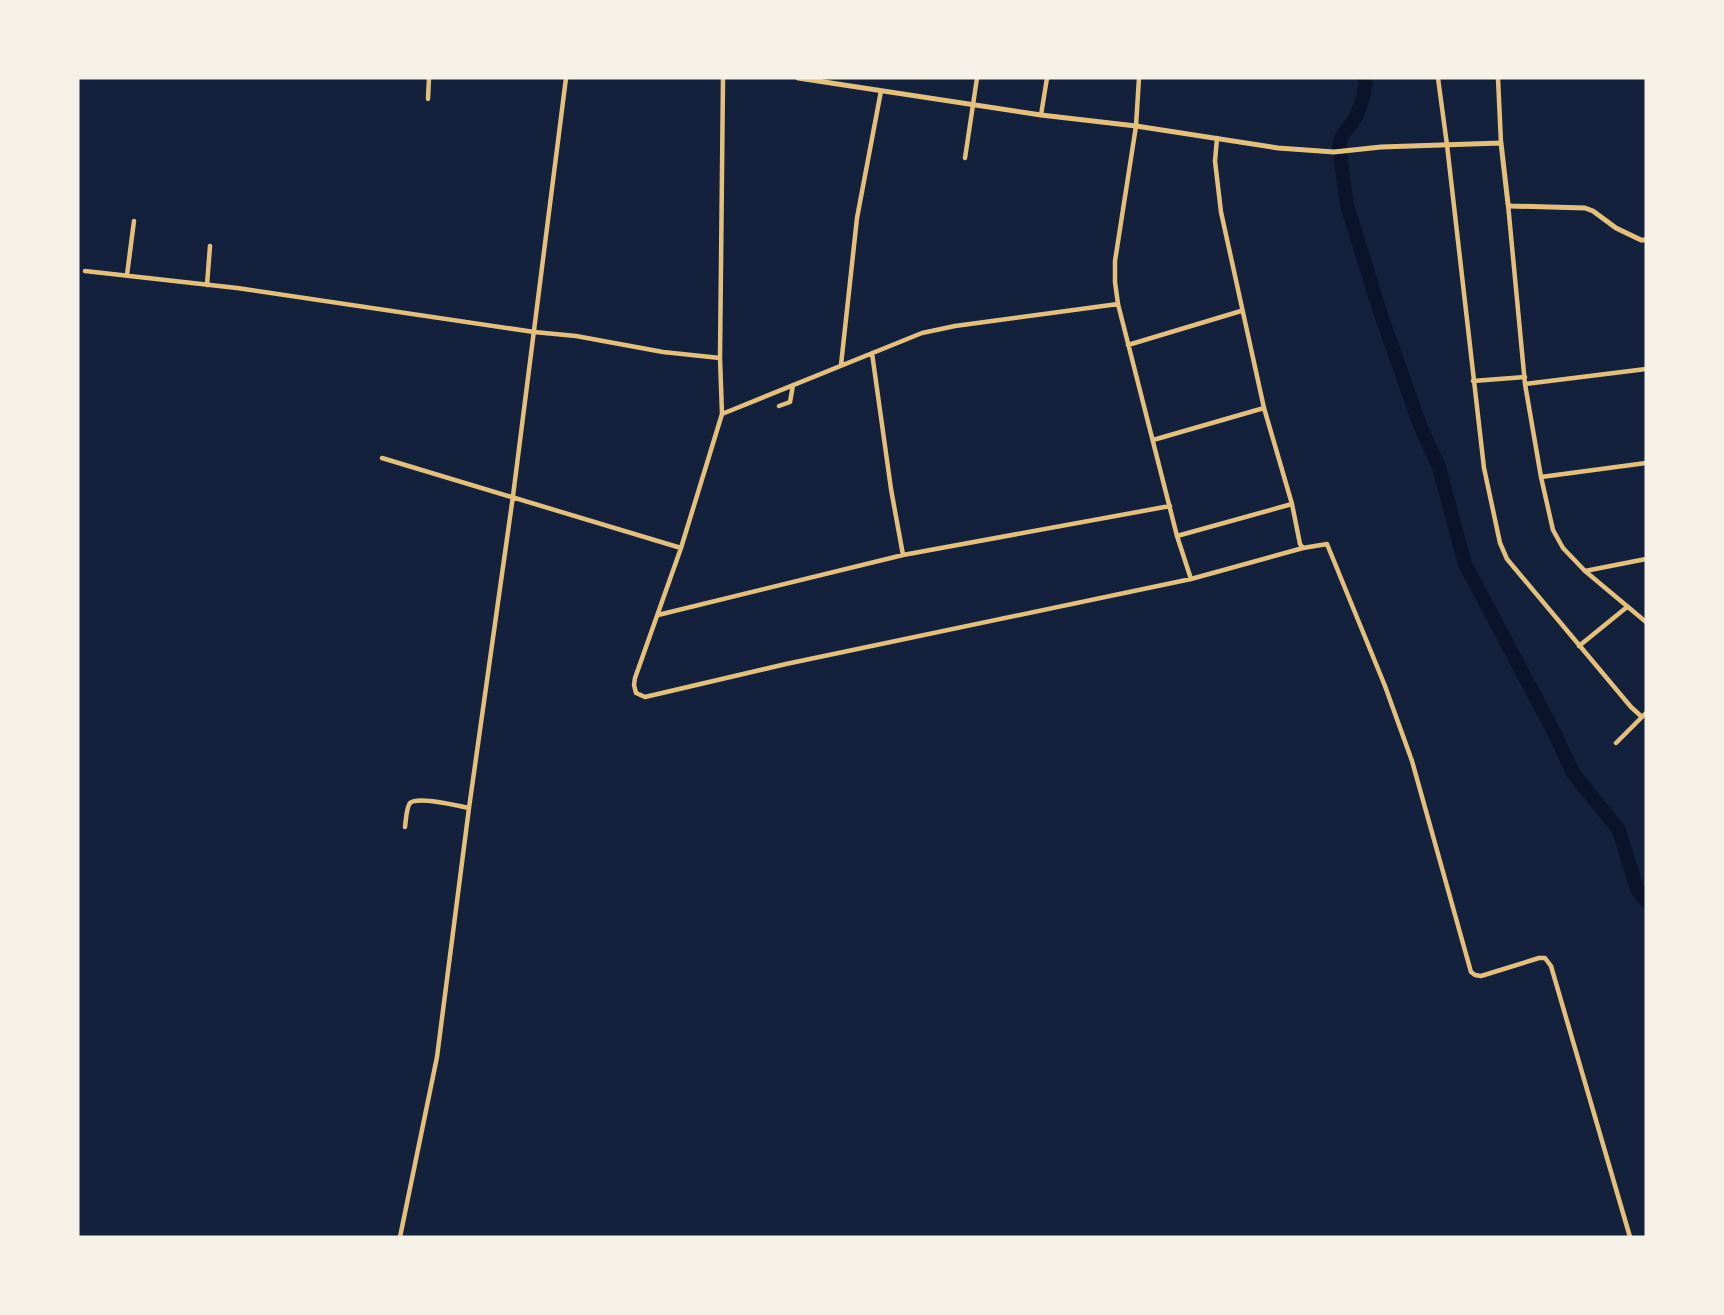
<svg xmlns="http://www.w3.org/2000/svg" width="1724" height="1315" font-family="'Source Sans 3',sans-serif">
<rect width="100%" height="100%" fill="#14213d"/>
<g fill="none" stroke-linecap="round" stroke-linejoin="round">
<path stroke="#0b132b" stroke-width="14" d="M 1364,78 L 1366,83 L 1362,101 L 1356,117 L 1342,136 L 1339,146 L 1347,205 L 1381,315 L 1421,428 L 1439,467 L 1465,564 L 1555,734 L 1573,773 L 1619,830 L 1637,889 L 1646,901"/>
<path stroke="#e5c07b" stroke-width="4.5" d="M 723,78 L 720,358 L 722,414 L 681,548 L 635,678 L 634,685 L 636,693 L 645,697 L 786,664 L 1191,579 L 1303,548
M 1139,78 L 1136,126 L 1115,261 L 1115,282 L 1118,304 L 1177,536 L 1292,504
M 1438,78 L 1447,145 L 1484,468 L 1500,543 L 1507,559 L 1631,707 L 1642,717
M 1498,78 L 1501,143
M 428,99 L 429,78
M 1041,115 L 1047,78
M 1217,138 L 1215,161 L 1221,212 L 1264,408 L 1292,504 L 1300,544 L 1303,548 L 1327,544 L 1385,686 L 1412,761 L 1471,972 L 1475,975 L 1481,976 L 1539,958 L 1545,958 L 1551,966 L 1630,1237
M 965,158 L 977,78
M 1508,204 L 1525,384 L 1541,477 L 1553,530 L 1563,548 L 1585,571 L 1646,622
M 85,271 L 237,288 L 534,332 L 576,336 L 663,352 L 720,358
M 127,275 L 134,221
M 207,285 L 210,246
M 1128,345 L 1241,311
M 872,353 L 891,489 L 903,555
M 841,365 L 857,218 L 881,91
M 1473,381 L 1525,377
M 1525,384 L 1646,369
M 779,406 L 790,402 L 793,385
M 722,414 L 922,333 L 955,326 L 1118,304
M 1153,440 L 1264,408
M 382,458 L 681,548
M 1541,477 L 1646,463
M 1177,536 L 1191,579
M 1585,571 L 1646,559
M 658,615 L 903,555 L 1170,506
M 1579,646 L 1627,607
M 1616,743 L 1646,713
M 405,827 C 406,821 406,808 410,803 C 418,796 458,806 469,808
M 400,1237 L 437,1057 L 469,808 L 513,496 L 566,78"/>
<path stroke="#e5c07b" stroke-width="5" d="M 798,78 L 1041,115 L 1136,126 L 1278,148 L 1334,152 L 1381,147 L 1501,143 L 1508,204 L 1510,206 L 1585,208 L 1593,211 L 1616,228 L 1641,240 L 1646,240"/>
</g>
<rect width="1724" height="1315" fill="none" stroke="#f6f1e7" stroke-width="159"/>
</svg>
